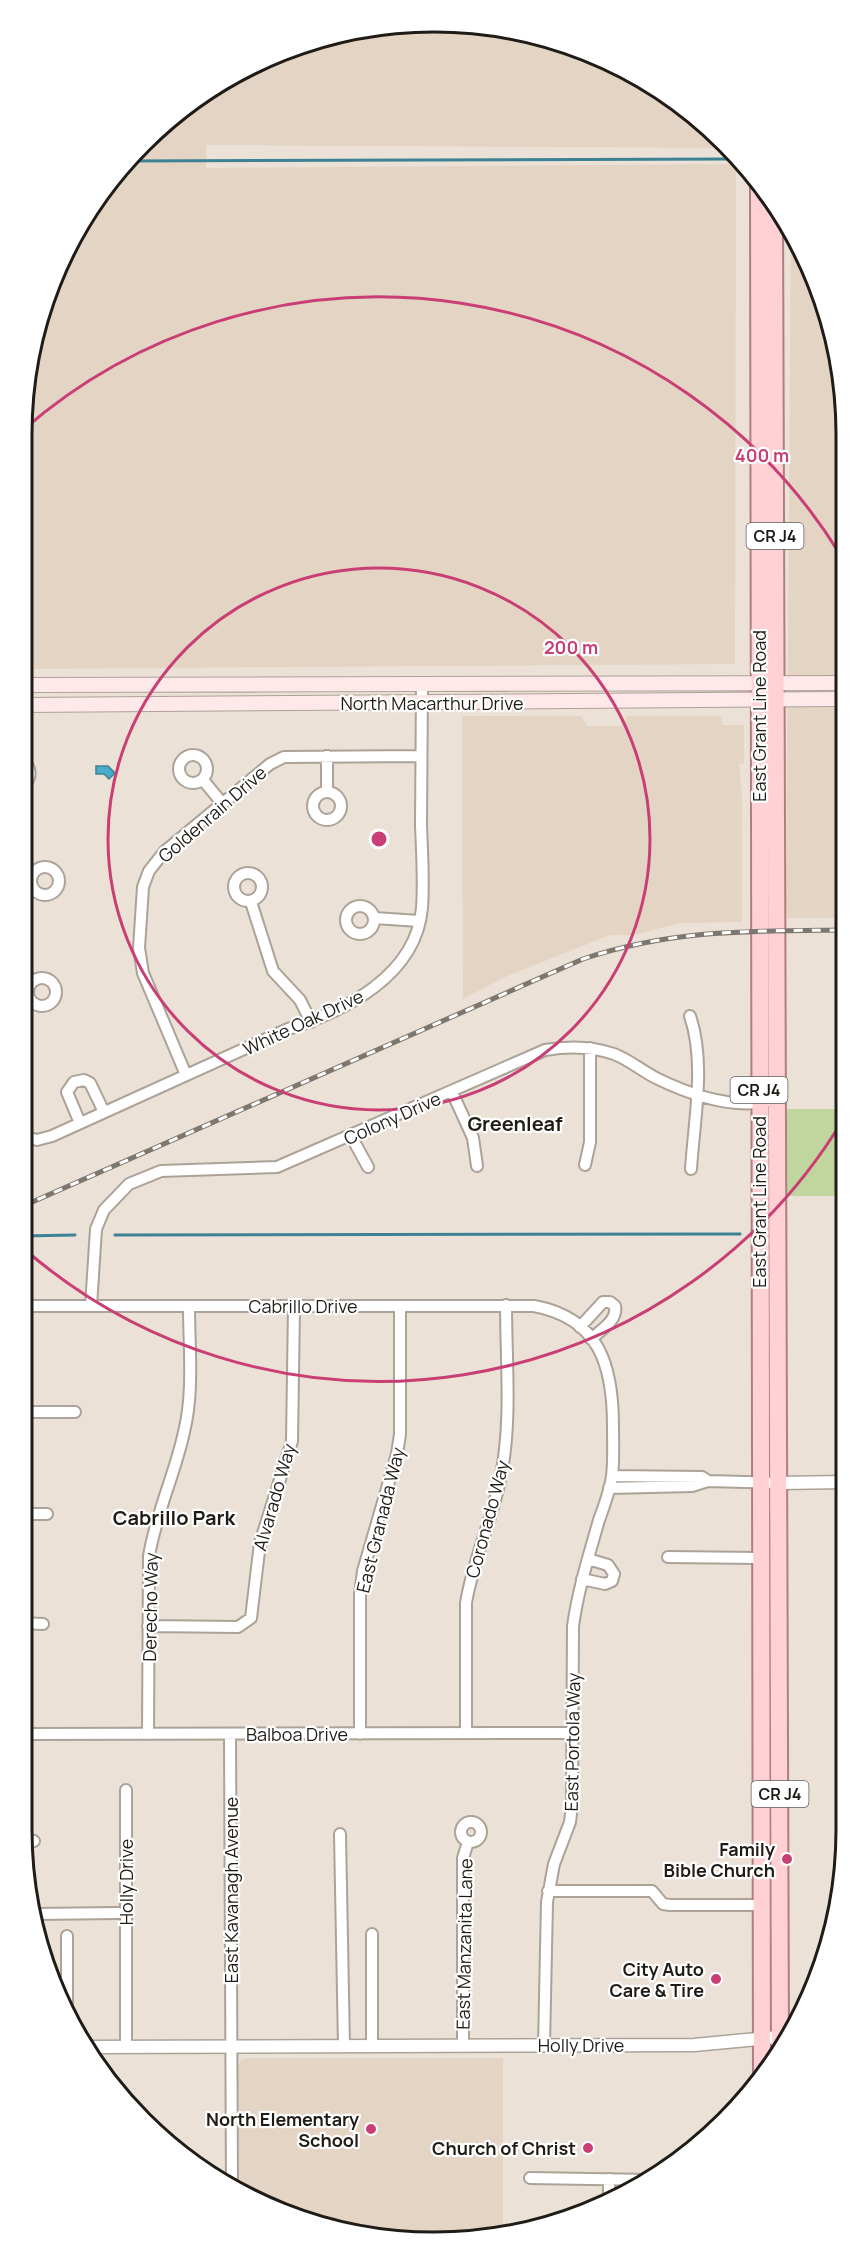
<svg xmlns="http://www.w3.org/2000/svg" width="867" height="2264" font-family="Manrope,sans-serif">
<rect width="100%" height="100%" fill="#ebe1d6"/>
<path fill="#e4d4c4" d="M 461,22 L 541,35 L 662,90 L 728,148 L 206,145 L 206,168 L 736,164 L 735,664 L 21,669 L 21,434 L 35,326 L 64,251 L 106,182 L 162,123 L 228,76 L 301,43 L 380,24 Z
M 791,232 L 804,251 L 842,379 L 844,918 L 786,918 Z
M 462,716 L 581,716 L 587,726 L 620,726 L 628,716 L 721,716 L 723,725 L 744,725 L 744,763 L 739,764 L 742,798 L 742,922 L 679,923 L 635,935 L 610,935 L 505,977 L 463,999 Z
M 247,2058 L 503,2058 L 503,2235 L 379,2239 L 301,2221 L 239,2193 L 238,2066 L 241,2060 Z"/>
<path fill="#c1d59e" d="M 788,1109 L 844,1109 L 844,1196 L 784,1196 L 784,1112 Z"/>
<path fill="#48adc9" stroke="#3c8294" stroke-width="1.5" d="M 96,766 L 108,766 L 115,773 L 109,779 L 104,774 L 96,774 Z"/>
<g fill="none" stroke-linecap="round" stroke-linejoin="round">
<path stroke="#3c8294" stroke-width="3" d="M 126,161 L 730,159
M 115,1235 L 740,1234
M 21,1236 L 75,1235"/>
<defs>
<path id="minor" d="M179 769a14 14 0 1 1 28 0a14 14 0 1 1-28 0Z
M 21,759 C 31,766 34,779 21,786
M 203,780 L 222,803
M313 806a14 14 0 1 1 28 0a14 14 0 1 1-28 0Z
M 327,792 L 327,756
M31 881a14 14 0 1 1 28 0a14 14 0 1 1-28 0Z
M234 887a14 14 0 1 1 28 0a14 14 0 1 1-28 0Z
M 251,902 L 273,971 L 300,1000 L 311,1022
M346 920a14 14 0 1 1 28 0a14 14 0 1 1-28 0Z
M 375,918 L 419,921
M 21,970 L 32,981
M28 992a14 14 0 1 1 28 0a14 14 0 1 1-28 0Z
M 690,1016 C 706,1063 694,1120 691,1169
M 186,1075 L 143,973 L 139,948 L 143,887 L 149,871 L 164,852 L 270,764 L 284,757 L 421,756
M 452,1092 L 473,1138 L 477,1166
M 80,1123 L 67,1092 L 74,1082 L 84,1080 L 90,1083 L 104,1112
M 21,1136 L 37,1140 L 52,1136 L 288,1029 C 345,1011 416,976 422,908 C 424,881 422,852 421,825 C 421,778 422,731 422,683
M 351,1136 L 368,1167
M 585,1165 L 590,1142 L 590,1048
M 21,1306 L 534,1306 C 600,1318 613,1367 613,1426 C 613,1442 614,1460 612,1476 C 610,1491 604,1506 599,1520 C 589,1555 578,1590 573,1626 L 572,1806 L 570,1822 L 554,1864 L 547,1902 L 544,2046
M 91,1306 L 96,1229 L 104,1210 L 129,1184 L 161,1171 L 277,1167 L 545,1050 C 568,1046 591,1046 614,1054 C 630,1060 643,1072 658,1079 C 689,1094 730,1108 765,1102
M 580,1327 L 603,1302 L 610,1302 L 615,1306 C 618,1320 601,1330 591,1339
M 21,1412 L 75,1412
M 612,1476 L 702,1477 L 708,1481 L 779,1483
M 609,1488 L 692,1486 L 708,1481
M 21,1514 L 47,1514
M 668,1557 L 759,1558
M 582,1579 L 605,1584 L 612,1581 L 614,1574 L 608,1565 L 588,1559
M 21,1623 L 43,1624
M 148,1626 L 238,1627 L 251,1618 L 260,1543 L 292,1441 L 294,1306
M 466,1733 L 466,1603 C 473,1559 493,1519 501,1475 C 512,1422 506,1359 506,1305
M 21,1734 L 572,1733
M 148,1734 L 149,1556 C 156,1513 175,1474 184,1432 C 194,1392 189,1347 189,1307
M 230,1734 L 232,2190
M 360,1734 L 360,1594 L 363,1571 L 397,1454 L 400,1434 L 400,1306
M461 1832a10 10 0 1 1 20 0a10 10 0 1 1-20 0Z
M 340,1834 L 344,2046
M 23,1843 L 34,1841
M 548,1891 L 652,1891 L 663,1904 L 670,1905 L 762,1905
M 35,1914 L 118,1913
M 67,1936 L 67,2017
M 126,2046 L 126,1790
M 372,2046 L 372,1934
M 463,2046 L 463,1858 L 468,1842
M 530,2178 L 651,2180
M 609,2179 L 609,2202"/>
<path id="tertiary" d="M 779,1483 L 845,1482
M 84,2047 L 694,2045 L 789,2036"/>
<path id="secondary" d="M 21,685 L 843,683
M 21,705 L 843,699"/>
<path id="primary" d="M 759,184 L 762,2079
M 774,208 L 780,2051"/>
</defs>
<use href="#minor" stroke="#aca298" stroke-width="14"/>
<use href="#tertiary" stroke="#aca298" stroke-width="15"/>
<use href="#secondary" stroke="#aca298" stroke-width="16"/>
<use href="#primary" stroke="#b17e7f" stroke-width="20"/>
<use href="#minor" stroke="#fff" stroke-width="10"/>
<use href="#tertiary" stroke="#fff" stroke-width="12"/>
<use href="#secondary" stroke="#ffe8e9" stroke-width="14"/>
<use href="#primary" stroke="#ffd1d4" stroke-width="16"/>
<defs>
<path id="rail" d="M 21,1207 L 583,959 C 673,929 751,931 844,930"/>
</defs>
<use href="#rail" stroke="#7e7770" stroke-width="5"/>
<use href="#rail" stroke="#fff" stroke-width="3" stroke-dasharray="9" stroke-linecap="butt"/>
</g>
<g fill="none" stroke="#c93f75" stroke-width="3">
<circle cx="379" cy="839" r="271"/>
<path d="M844 1118A542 542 0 0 1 23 1248M23 430A542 542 0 0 1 841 556"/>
</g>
<g fill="#c93f75" stroke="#fff" stroke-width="2">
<circle cx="787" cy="1859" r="6"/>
<circle cx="716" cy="1979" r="6"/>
<circle cx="371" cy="2129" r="6"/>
<circle cx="588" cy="2148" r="6"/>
</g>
<g text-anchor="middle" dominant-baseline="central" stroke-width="4.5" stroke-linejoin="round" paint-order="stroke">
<g fill="#fff" stroke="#62605d" stroke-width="1.5">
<rect x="746.5" y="523" width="57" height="26" rx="4.5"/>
<rect x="730.5" y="1077" width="57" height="26" rx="4.5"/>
<rect x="751.5" y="1781" width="57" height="26" rx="4.5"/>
</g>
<g font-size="16" font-weight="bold" fill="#1f1c18">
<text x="775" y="536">CR J4</text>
<text x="759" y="1090">CR J4</text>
<text x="780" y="1794">CR J4</text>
</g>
<g font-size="18" fill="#1f1c18" stroke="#fff">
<text x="432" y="703">North Macarthur Drive</text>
<text transform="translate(759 716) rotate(-90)">East Grant Line Road</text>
<text transform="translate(212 814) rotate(-41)">Goldenrain Drive</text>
<text transform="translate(303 1022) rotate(-25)">White Oak Drive</text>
<text transform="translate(392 1118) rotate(-24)">Colony Drive</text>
<text transform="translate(759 1202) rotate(-90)">East Grant Line Road</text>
<text x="303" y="1306">Cabrillo Drive</text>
<text transform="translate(274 1497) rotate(-74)">Alvarado Way</text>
<text transform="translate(487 1519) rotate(-75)">Coronado Way</text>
<text transform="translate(380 1520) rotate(-76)">East Granada Way</text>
<text transform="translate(150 1607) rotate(-89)">Derecho Way</text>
<text x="297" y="1734">Balboa Drive</text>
<text transform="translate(572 1742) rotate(-89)">East Portola Way</text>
<text transform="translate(126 1882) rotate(-90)">Holly Drive</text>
<text transform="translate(231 1890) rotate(-90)">East Kavanagh Avenue</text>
<text transform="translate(464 1944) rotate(-89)">East Manzanita Lane</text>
<text x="581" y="2045">Holly Drive</text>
</g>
<g font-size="18" font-weight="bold" fill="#1f1c18" stroke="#fff" text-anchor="end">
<text x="775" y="1849">Family<tspan x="775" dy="21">Bible Church</tspan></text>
<text x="704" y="1969">City Auto<tspan x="704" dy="21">Care &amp; Tire</tspan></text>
<text x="359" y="2119">North Elementary<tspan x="359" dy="21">School</tspan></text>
<text x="576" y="2148">Church of Christ</text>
</g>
<g font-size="20" font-weight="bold" fill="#1f1c18" stroke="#fff">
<text x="515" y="1123">Greenleaf</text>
<text x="174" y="1517">Cabrillo Park</text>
</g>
</g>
<path d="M0 0H867V2264H0ZM434 32H434A402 402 0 0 1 836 434V1830A402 402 0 0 1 434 2232H434A402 402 0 0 1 32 1830V434A402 402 0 0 1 434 32Z" fill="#fff" fill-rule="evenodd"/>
<path fill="none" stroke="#1f1c18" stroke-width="3" d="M434 32H434A402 402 0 0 1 836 434V1830A402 402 0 0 1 434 2232H434A402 402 0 0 1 32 1830V434A402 402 0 0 1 434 32Z"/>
<circle cx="379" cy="839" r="9" fill="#c93f75" stroke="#fff" stroke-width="3"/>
<g font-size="18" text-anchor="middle" font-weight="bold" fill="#c93f75" stroke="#fff" stroke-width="4.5" stroke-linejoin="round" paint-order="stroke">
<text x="762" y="462">400 m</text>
<text x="571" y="654">200 m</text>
</g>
</svg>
